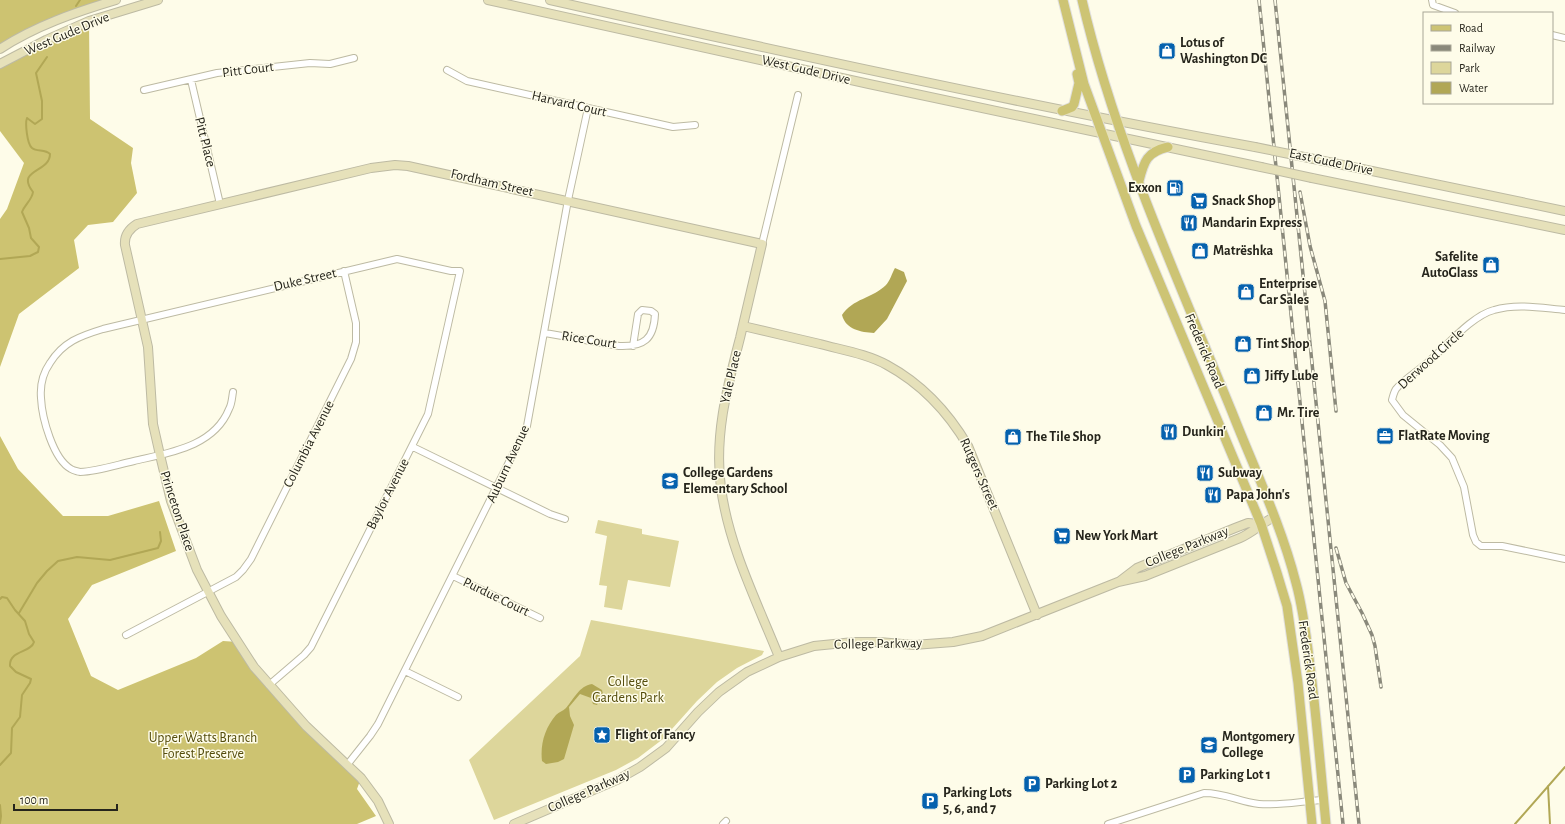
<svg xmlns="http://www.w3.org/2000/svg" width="1565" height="824" font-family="'Alegreya Sans',sans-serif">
<rect width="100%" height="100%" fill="#fefce9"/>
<path fill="#ddd69b" d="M 598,520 L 642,529 L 642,534 L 679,541 L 670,587 L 628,580 L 622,610 L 604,607 L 607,586 L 599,585 L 607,536 L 595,533 Z
M 591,620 L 764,651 L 762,655 L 737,668 L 717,682 L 697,701 L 663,739 L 638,758 L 616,770 L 494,820 L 469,760 L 580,656 Z"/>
<path fill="#cdc371" d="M 0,0 L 116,0 L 83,10 L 0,49 Z
M 89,21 L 90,119 L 133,148 L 131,163 L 137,193 L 113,222 L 88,225 L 74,240 L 79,268 L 19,314 L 0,367 L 0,219 L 7,209 L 24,163 L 0,131 L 0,64 Z
M 0,431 L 0,436 L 18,469 L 63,516 L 108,516 L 159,501 L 176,551 L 92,585 L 68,619 L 91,676 L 118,690 L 196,658 L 223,641 L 238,642 L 254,667 L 361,778 L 357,789 L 376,816 L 357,824 L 0,824 Z"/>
<path fill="#b1a755" d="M 895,268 L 904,272 L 907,281 L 887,319 L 874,333 C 861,332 846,330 842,315 C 852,299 873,298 886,285 C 890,281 892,273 895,268 Z
M 592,684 L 602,690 L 603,694 L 597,705 L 593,704 L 591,698 L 580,694 L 569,707 L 570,716 L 574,725 L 564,759 L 558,762 L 546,764 L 542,761 C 540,744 545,728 556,715 C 559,712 563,711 566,708 C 574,699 579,686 592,684 Z"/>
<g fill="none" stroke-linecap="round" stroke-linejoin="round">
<path stroke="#b1a755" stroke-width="2" d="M 76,6 L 80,0
M 0,259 L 30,256 L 38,252 L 39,247 L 31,238 L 29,228 L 22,212 C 25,204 32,200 33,192 C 15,169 50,173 50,154 C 45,149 37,152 32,148 C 27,144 25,123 27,118 L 35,124 L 42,119 L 42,101 L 36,73 L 47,57
M 0,599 L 2,597 L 7,598 L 15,610 L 25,621 L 29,634 L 34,642 C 31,653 9,650 10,666 L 16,672 L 31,679 L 30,683 L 22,695 L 20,717 L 12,728 L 11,753 L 0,765
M 19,613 L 37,583 L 47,571 L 58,561 L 77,557 L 110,560 L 158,548 L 161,541 L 160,532
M 1548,786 L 1550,824
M 0,805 L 1,816 L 0,823
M 1515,824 L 1565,767"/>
<defs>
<path id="street" d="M 1432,0 L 1433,5 L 1455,13
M 1552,35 L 1565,38
M 447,70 L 467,81 L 588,108 L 673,127 L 695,125
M 191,80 L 220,204
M 144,90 L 217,73 L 310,63 L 330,64 L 354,58
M 762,244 L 798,95
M 1565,310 C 1542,308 1517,303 1494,310 C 1471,316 1446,347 1427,363 C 1418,371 1404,379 1396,389 C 1394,392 1393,396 1392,400 L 1403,415 L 1440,445 L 1452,458 L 1464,487 L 1473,535 L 1476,542 L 1481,546 L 1502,546 L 1565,559
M 545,333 L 619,346 C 644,347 654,339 655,314 L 651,311 L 642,310 L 638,314 L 633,346
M 233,392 C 232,397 232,404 229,409 C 214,447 168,453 134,461 C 116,465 98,471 80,472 C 77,471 74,471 71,469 C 53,459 42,418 41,398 C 40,386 43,373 50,363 C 63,342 80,336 103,329 L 397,259 L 451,271 L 460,271 L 428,414 L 311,647 L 304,655 L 269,685
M 413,447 L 550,514 L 565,519
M 453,576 L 540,618
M 126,635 L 236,577 L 243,570 L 251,559 L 351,359 L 356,342 L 356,323 L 344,271
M 405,671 L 458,697
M 347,765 L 370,736 L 378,724 L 527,426 L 568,200 L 588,108
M 723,824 L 726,821
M 1108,824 L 1204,793 C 1226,793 1239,802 1259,804 C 1280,806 1302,801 1323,800"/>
<path id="secondary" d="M 488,0 L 869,84 L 1261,167
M 550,0 C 785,53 1019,104 1255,147
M 0,49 C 35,26 76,12 116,0
M 0,64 L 46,40 L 89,21 L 158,0
M 1314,159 L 1565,211
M 1312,178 L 1565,230
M 743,326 C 769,332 794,338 820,344 C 842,350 867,354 887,365 C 922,384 948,412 968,446 L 1037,615
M 1120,581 L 1137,568 L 1235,528 L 1248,523 L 1261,524
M 389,824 L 378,801 L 361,778 L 306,726 L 254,667 L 221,616 L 197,570 L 171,501 L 160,455 L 153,424 L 148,347 L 125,245 C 124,235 129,229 137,224 L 371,168 L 395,165 L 408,166 L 762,244 C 755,275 747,307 740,338 C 727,388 714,436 721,488 C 729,547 757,602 779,657
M 514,824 L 617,780 L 640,767 L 666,748 L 698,712 L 719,692 L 747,672 L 779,657 L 814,646 L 854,642 L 879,642 L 914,645 L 953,642 L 982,636 L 1118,582 L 1145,576 L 1240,538 C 1252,533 1262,523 1274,517"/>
<path id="primary" d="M 1063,0 L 1084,84 L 1136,226 L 1261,524 L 1277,573 L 1287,606 L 1298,683 L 1312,824
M 1082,0 C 1115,142 1177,277 1232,412 C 1254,468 1281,524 1296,583 C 1304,612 1307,642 1311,673 C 1317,723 1321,774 1326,824
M 1062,111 L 1072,107 L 1074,104 L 1079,83 L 1077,74
M 1139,181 C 1144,161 1147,152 1168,147"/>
</defs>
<use href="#street" stroke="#bdbaa3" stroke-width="8"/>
<use href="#secondary" stroke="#bdbaa3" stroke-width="10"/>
<use href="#primary" stroke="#e1e0df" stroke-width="11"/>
<use href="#street" stroke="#fff" stroke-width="6"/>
<use href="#secondary" stroke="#e6e1ba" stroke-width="8"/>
<use href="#primary" stroke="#cdc474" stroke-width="9"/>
<defs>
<path id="rail" d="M 1259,0 L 1343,824
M 1275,0 L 1359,824
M 1300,192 L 1310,246 L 1325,301 L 1336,411
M 1336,548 L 1346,583 L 1362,613 L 1372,635 L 1375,646 L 1381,687"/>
</defs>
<use href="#rail" stroke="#8a897b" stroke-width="3.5"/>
<use href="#rail" stroke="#fefce9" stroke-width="2" stroke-dasharray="6" stroke-linecap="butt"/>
<defs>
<path id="secondary-bridge" d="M 1255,147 L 1314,159
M 1261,167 L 1312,178"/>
</defs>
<use href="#secondary-bridge" stroke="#bdbaa3" stroke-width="10" stroke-linecap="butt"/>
<use href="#secondary-bridge" stroke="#e6e1ba" stroke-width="8"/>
</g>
<defs>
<symbol id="shop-square" viewBox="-11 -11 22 22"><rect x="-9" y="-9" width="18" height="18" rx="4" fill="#0561ae" stroke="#fefce9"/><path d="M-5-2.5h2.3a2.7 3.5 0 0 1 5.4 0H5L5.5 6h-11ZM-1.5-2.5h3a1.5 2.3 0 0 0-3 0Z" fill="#fff"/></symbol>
<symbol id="fuel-square" viewBox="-11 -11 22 22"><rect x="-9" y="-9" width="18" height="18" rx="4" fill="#0561ae" stroke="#fefce9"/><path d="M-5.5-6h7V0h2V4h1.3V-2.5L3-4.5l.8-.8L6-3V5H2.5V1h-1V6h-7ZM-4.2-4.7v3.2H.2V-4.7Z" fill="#fff"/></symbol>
<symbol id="supermarket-square" viewBox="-11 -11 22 22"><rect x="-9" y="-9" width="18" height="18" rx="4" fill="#0561ae" stroke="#fefce9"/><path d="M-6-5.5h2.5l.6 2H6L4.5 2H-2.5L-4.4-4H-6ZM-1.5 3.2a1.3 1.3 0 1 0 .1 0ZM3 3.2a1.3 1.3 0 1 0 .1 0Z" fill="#fff"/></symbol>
<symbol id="restaurant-square" viewBox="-11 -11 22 22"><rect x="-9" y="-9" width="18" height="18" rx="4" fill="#0561ae" stroke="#fefce9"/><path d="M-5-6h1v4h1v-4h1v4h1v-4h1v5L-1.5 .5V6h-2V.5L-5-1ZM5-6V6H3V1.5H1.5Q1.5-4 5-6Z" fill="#fff"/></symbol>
<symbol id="office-square" viewBox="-11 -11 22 22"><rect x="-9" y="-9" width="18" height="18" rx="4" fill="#0561ae" stroke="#fefce9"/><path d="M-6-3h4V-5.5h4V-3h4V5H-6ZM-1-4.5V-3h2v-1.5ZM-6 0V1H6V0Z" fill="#fff"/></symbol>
<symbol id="school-square" viewBox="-11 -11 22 22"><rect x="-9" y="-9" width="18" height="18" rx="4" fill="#0561ae" stroke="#fefce9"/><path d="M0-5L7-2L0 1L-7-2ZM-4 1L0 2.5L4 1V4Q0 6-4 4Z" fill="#fff"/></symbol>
<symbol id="sight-square" viewBox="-11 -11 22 22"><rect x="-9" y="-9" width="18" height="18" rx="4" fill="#0561ae" stroke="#fefce9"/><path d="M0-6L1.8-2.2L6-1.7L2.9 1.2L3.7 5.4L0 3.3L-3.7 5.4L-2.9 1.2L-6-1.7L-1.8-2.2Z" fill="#fff"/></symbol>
<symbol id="university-square" viewBox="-11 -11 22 22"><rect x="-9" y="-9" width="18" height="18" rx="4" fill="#0561ae" stroke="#fefce9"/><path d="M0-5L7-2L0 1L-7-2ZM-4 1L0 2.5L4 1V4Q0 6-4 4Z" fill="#fff"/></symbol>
<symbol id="parking-square" viewBox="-11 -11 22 22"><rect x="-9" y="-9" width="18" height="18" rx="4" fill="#0561ae" stroke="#fefce9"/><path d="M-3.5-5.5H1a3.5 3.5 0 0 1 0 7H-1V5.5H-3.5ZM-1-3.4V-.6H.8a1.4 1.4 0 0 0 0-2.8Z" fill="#fff"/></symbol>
</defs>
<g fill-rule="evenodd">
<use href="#shop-square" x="1157" y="41" width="20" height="20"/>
<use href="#fuel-square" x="1165" y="178" width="20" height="20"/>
<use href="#supermarket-square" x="1189" y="191" width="20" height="20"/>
<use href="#restaurant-square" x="1179" y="213" width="20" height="20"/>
<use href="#shop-square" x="1190" y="241" width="20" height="20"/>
<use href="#shop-square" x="1481" y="255" width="20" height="20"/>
<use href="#shop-square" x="1236" y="282" width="20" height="20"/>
<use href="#shop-square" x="1233" y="334" width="20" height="20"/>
<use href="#shop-square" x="1242" y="366" width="20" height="20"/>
<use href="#shop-square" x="1254" y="403" width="20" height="20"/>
<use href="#restaurant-square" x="1159" y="422" width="20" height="20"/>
<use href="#office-square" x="1375" y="426" width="20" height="20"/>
<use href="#shop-square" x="1003" y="427" width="20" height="20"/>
<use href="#restaurant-square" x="1195" y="463" width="20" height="20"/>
<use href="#school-square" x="660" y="471" width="20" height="20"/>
<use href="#restaurant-square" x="1203" y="485" width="20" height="20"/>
<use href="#supermarket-square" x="1052" y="526" width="20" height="20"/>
<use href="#sight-square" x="592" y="725" width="20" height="20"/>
<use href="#university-square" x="1199" y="735" width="20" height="20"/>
<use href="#parking-square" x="1177" y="765" width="20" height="20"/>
<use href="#parking-square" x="1022" y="774" width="20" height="20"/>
<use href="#parking-square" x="920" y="791" width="20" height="20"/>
</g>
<g text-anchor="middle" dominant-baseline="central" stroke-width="3" stroke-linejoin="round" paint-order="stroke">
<g font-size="14" fill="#26251c" stroke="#fefce9">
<text transform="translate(67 34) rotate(-23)">West Gude Drive</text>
<text transform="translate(248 70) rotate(-7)">Pitt Court</text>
<text transform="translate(806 70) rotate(13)">West Gude Drive</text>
<text transform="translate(569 104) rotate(13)">Harvard Court</text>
<text transform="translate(205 142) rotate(76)">Pitt Place</text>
<text transform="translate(1331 162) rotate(12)">East Gude Drive</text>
<text transform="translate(492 183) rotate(13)">Fordham Street</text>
<text transform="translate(305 280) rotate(-13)">Duke Street</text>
<text transform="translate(589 340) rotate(9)">Rice Court</text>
<text transform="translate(1204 351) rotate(67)">Frederick Road</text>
<text transform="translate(1431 359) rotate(-42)">Derwood Circle</text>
<text transform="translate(731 377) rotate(-77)">Yale Place</text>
<text transform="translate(309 444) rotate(-63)">Columbia Avenue</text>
<text transform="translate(508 464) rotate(-65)">Auburn Avenue</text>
<text transform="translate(979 474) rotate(66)">Rutgers Street</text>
<text transform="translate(388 494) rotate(-63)">Baylor Avenue</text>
<text transform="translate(177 511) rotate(72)">Princeton Place</text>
<text transform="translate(1187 547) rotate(-22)">College Parkway</text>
<text transform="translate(496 597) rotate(26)">Purdue Court</text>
<text transform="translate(878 644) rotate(-1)">College Parkway</text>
<text transform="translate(1308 660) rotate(82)">Frederick Road</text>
<text transform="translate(589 791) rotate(-24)">College Parkway</text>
</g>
<g font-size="14" font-weight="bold" fill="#26251c" stroke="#fefce9" text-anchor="start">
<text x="1180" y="43">Lotus of<tspan x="1180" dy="16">Washington DC</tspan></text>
<text x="1162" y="188" text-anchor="end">Exxon</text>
<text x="1212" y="201">Snack Shop</text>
<text x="1202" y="223">Mandarin Express</text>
<text x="1213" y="251">Matrëshka</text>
<text x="1478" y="257" text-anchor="end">Safelite<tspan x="1478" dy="16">AutoGlass</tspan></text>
<text x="1259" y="284">Enterprise<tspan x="1259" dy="16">Car Sales</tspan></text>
<text x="1256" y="344">Tint Shop</text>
<text x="1265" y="376">Jiffy Lube</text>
<text x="1277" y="413">Mr. Tire</text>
<text x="1182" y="432">Dunkin'</text>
<text x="1398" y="436">FlatRate Moving</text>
<text x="1026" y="437">The Tile Shop</text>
<text x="683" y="473">College Gardens<tspan x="683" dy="16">Elementary School</tspan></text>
<text x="1218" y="473">Subway</text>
<text x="1226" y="495">Papa John's</text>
<text x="1075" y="536">New York Mart</text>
<text x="615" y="735">Flight of Fancy</text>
<text x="1222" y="737">Montgomery<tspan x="1222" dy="16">College</tspan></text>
<text x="1200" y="775">Parking Lot 1</text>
<text x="1045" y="784">Parking Lot 2</text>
<text x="943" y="793">Parking Lots<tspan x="943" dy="16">5, 6, and 7</tspan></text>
</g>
<g font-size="14" fill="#544c0b" stroke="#fefce9">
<text x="628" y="682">College<tspan x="628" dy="16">Gardens Park</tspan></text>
<text x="203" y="738">Upper Watts Branch<tspan x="203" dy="16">Forest Preserve</tspan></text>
</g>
</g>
<rect x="1423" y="12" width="130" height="92" fill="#fefce9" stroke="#a8a697"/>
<rect x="1431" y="25" width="20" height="6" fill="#cdc474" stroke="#a8a697"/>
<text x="1459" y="32" font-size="12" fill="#26251c">Road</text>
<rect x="1431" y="45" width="20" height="6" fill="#8a897b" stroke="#a8a697"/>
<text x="1459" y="52" font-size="12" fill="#26251c">Railway</text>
<rect x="1431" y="62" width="20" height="12" fill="#ddd69b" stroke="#a8a697"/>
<text x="1459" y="72" font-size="12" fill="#26251c">Park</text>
<rect x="1431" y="82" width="20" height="12" fill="#b1a755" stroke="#a8a697"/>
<text x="1459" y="92" font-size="12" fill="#26251c">Water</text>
<path d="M14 804v6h103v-6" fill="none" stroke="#26251c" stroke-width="2"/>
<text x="20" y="804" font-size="12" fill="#26251c" stroke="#fefce9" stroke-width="3" paint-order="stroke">100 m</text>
</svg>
